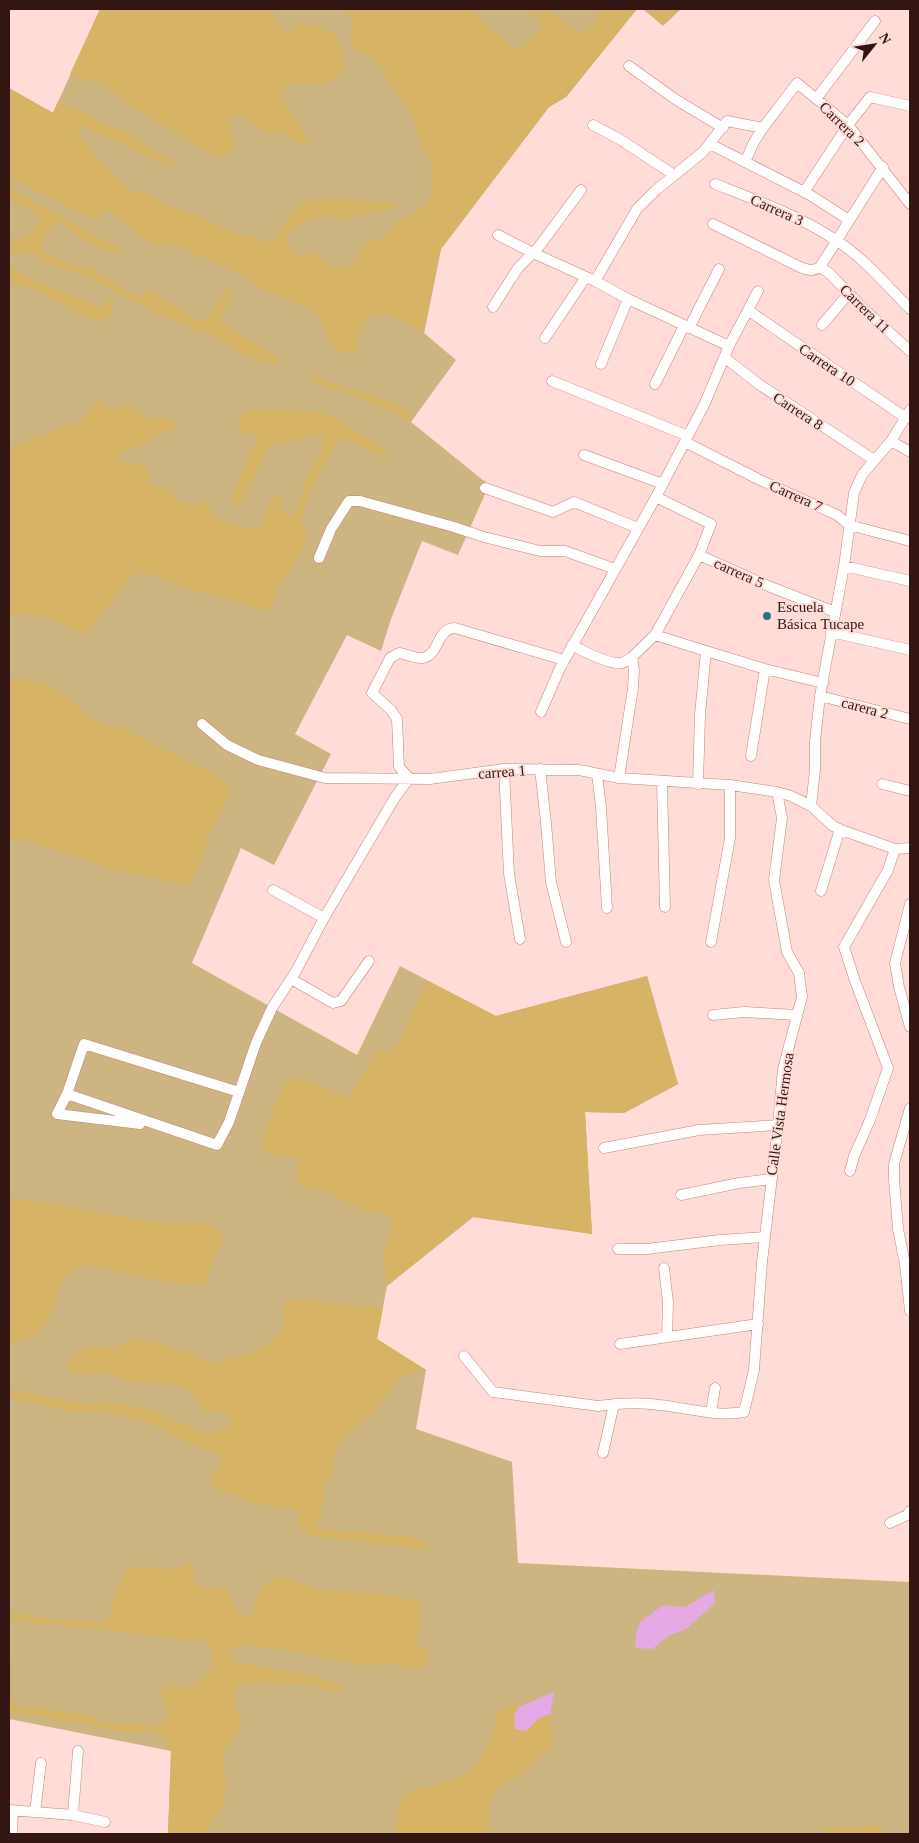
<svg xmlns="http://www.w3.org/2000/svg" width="919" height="1843" font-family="Georgia,serif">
<rect width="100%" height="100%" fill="#ffdcd8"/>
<path fill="#cdb581" d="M 100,9 L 637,9 L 566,97 L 549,107 L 441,249 L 424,333 L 456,360 L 411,422 L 489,485 L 458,555 L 422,541 L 391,619 L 381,651 L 347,635 L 295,734 L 331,754 L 274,865 L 241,848 L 192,963 L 357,1055 L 400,966 L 496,1016 L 647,976 L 678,1084 L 624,1113 L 585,1112 L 592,1234 L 473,1217 L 387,1286 L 377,1339 L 426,1370 L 416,1429 L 512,1462 L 518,1563 L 910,1582 L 910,1834 L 168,1834 L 171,1751 L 9,1719 L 9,88 L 53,113 Z"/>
<path fill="#d6b365" d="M 100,9 L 270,9 L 285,33 L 301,23 C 307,24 326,29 331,32 C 343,40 345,61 343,73 C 335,80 327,85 317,85 C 300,85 292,76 281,96 L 309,141 L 301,145 C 290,136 280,130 266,133 L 241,117 L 232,116 L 229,125 L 235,145 L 230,154 L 221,158 L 212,155 L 131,106 L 102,83 L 82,80 L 70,74 Z
M 343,9 L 470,9 L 475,12 L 491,30 L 508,42 L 511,48 L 517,51 L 542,29 L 542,25 L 526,9 L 546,9 L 581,34 L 595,23 L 598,14 L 590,9 L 637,9 L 566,97 L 549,107 L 441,249 L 424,333 C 390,311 359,298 357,354 L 343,353 L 332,347 L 322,322 L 315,311 L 266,291 L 244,276 L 184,249 L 171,245 L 158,245 L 144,240 L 110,211 L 101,213 L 97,221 L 9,177 L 9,88 L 53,113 L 59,99 L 63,104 L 73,107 L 109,127 L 119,129 L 137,138 L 161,155 L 171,160 L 176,168 C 154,162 132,149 111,139 C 98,133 88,127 74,126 L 97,158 L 129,190 L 149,194 L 165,205 L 193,214 L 239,235 L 258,237 L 266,243 L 275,240 C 282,230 289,213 299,206 C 315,194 349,200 368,202 C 380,204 385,199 397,206 L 388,210 L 369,214 L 350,216 L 341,220 L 332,217 L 314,217 L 290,231 L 286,239 L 290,249 L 300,256 L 318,253 C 330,267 335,271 353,264 L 361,247 L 369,242 L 379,240 L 387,235 L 399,220 L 408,218 L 424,207 L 430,200 L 432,191 L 431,172 L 433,163 L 428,154 L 422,148 L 414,120 L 377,62 L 370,56 L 352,48 C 348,31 361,21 343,9 Z
M 643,9 L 681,9 L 663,26 Z
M 9,190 L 19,193 L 94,235 L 119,248 L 120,255 C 98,250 78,238 61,223 L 55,224 C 49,232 43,240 41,249 L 65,263 L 79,267 L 93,270 L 130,293 L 143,297 L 145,291 L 150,291 L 198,320 L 205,321 L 210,316 L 228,288 L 232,294 L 231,301 L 220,319 L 224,325 L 272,354 L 277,359 L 278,366 L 245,356 L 210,334 L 198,331 L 161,315 L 90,278 L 71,272 L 45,262 L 30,251 L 24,256 L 11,253 L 9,257 L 9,237 C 28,245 29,232 42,220 L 33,211 L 9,200 Z
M 9,266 L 28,277 L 99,307 L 105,305 L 113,295 C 114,304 112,314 106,321 C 89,324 52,297 36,290 C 28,287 17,285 9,285 Z
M 313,374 L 326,381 L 394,403 L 415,415 L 411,422 L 394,412 L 370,403 L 347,392 L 327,388 L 310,378 Z
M 100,399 L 105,408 L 115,410 L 122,406 L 132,407 L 149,418 L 169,419 L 178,428 L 152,438 L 140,446 L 121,453 L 117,460 C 128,465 141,464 151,469 L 148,482 C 156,488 165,487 174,492 L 174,499 L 196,506 L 201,501 L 208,503 L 214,517 L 246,528 L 260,527 C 268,516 265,501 279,495 L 282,501 L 280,508 L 290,518 C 300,510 301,494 305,482 C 311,468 323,454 324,439 L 320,434 L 286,443 L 273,443 L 268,447 L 245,499 L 236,509 L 233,503 L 233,496 L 251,452 L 258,440 L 255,434 L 241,433 L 238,428 L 243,416 L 247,411 L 282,410 L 323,412 L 383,447 L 388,452 L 383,457 L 353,442 L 339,440 C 331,454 299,508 302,522 C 303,528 307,533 308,540 L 277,592 L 271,610 L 262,610 L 185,588 L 150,574 L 140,573 L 131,577 L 94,625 L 84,635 C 57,622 40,611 9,615 L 9,448 L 19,445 L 37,436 L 46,435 L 63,426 L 73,426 L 81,421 Z
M 9,678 C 25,680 40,680 54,688 C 78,702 91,728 120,727 L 222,778 L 229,786 L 230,796 L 207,840 L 198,869 L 186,886 L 140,875 L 112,870 L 76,856 L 29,842 L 9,839 Z
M 647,976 L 678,1084 L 624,1113 L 585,1112 L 592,1234 L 473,1217 L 387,1286 L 384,1271 L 384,1257 L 392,1230 L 392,1216 L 378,1212 L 365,1212 L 328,1193 L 301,1187 L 296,1172 L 299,1158 C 282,1158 275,1158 261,1148 C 265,1124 276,1104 286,1082 L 300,1078 L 350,1098 L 370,1061 L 378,1050 L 390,1053 C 401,1042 404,1031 410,1018 C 415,1005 422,994 425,980 L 496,1016 Z
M 9,1198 L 51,1204 L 150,1222 L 201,1224 L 211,1226 L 219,1231 L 225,1239 L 215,1256 L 205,1285 L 176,1284 L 93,1266 C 50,1267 63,1308 41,1330 C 33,1338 19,1340 9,1343 Z
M 294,1299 L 360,1307 C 369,1305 375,1308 383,1307 L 377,1339 L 426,1370 L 400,1377 L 376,1410 L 345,1438 L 337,1449 L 331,1476 L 324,1487 L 322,1513 L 316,1525 L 318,1529 L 411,1537 L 428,1544 L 428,1548 L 424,1550 L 310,1535 L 297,1527 L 300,1523 L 300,1512 L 290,1508 L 253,1504 L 238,1496 L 218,1490 L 210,1484 L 221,1461 L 219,1456 L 210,1451 L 178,1439 L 156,1426 L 137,1419 L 109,1413 L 74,1412 L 39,1405 L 25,1401 L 9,1399 L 9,1389 L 67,1401 L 94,1404 L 107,1402 L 134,1406 L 154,1411 L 172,1420 L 210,1434 L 217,1433 L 229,1426 L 231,1419 C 224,1409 217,1414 206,1413 C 198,1405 196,1394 184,1388 C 168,1380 148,1385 131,1382 C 122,1380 114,1375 105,1374 C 90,1372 77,1380 66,1366 L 70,1360 L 86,1348 L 93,1347 L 113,1348 L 126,1343 L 139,1340 L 161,1343 L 173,1349 L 195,1355 L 202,1361 L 212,1363 L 221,1362 L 230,1358 L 250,1354 L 266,1345 L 282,1332 L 285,1322 L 284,1312 L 286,1302 Z
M 192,1563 C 194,1569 193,1574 195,1579 C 198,1591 216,1588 225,1588 C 235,1598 233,1618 251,1616 C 257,1606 255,1590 266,1584 C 270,1581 276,1579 280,1576 L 320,1590 L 382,1594 L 422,1602 L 417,1641 L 418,1647 L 424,1648 L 429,1653 L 426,1665 L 419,1669 L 412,1670 L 391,1664 L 363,1666 L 304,1653 L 247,1645 L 233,1647 C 230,1655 232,1658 239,1663 L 296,1673 L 343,1685 L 339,1690 C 324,1694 319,1685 305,1684 C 296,1684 248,1681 243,1684 C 240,1685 237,1689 236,1693 C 233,1703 241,1717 242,1727 L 224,1751 L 225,1777 L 227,1786 L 223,1805 L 213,1824 L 202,1834 L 168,1834 L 171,1751 L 167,1743 L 163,1738 L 150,1731 L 126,1734 L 82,1723 L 58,1721 L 34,1715 L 9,1714 L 9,1659 C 16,1673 5,1696 16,1706 L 81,1714 L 103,1723 L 159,1726 L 167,1720 C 169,1708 165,1701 160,1691 C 170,1682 176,1687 187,1689 C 193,1685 199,1682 204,1678 C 215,1670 214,1651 208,1641 L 183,1640 L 90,1628 L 75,1629 L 50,1623 L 40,1625 L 9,1618 L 9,1612 L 55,1620 L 105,1623 C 116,1606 116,1585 128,1568 L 151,1567 L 172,1570 Z
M 505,1707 L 519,1707 L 514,1715 L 539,1718 L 550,1714 L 554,1744 L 535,1761 L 525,1773 L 500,1787 L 492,1798 L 489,1813 L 491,1834 L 396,1834 C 397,1822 397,1803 407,1794 C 414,1788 424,1789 432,1787 C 440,1784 466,1775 471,1770 C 486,1758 495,1734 496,1716 Z
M 871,1824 L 892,1834 L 821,1834 L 830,1827 L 852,1829 Z"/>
<path fill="#e5a9e6" d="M 714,1590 L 715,1603 L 686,1629 L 670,1635 L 652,1649 L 635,1648 L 636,1634 L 640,1622 L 663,1605 L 685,1607 Z
M 554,1692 L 550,1714 L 539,1718 L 526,1731 L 515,1729 L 514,1715 L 519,1707 Z"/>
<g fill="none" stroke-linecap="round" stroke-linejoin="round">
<defs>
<path id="minor" d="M 629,66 L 675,99 L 723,128
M 816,99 L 875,21
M 593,125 L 621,140 L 674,175
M 710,144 L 810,195 L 849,220
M 745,162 L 754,142 L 763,128
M 715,184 C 756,200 800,216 837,241 C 864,258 887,286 910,309
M 804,192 L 848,125 L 870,97 L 910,106
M 713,224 L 800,267 C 808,270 812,272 820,267 L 883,167
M 498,235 L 533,253 L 595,281 L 628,299 L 729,346
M 820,267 L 829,273 L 864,309 L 910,351
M 595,281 L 637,209 L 656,190 L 703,152 L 727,121 L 763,128 L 797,83 L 848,125 L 910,204
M 493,307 L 518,268 L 538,248 L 581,190
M 749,311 L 906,418
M 822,325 L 849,293
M 689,328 L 719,269
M 545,338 L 586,277
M 725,358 L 760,385 L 874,460
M 601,364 L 628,299
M 552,381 L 688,436
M 655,384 L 684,326
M 891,441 L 910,452
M 685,442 L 760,480 L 837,515 L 849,525 L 910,541
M 584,455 L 663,484
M 485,488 L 553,512 L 574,502 L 638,528
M 699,555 L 768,586 L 835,612
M 319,558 L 331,529 L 349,501 L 360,501 L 454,527 L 484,537 L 540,551 L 565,551 L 615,569
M 844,566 L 910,581
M 831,632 L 910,650
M 655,635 L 706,651 L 700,715 L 698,784
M 572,645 C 583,651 609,665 622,663 C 625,662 629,659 632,657
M 706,651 L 765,669
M 820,696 L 910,719
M 541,712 L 560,668 L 656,497 L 704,405 L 729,346 L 758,291
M 202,724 L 227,745 L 258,760 L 325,778 L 430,779 L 504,769 L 579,770 L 619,778 L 730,785 L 777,792 L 791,796 L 811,806 L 833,826 L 844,831 L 895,849 L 910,848
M 751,756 L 765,669 L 823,683
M 504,769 L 509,874 L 520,939
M 540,769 L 546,823 L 551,882 L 566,942
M 597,774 L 601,807 L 607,908
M 619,778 L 633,688 L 634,671 L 632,657 L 655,635 L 699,555 L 711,524 L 656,497
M 662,782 L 665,907
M 882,784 L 910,791
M 811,806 L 815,770 L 815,741 L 820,696 L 844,566 L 854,493 L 862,475 L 891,441 L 910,410
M 273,890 L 324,918
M 821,891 L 840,829
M 910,904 L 895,963 L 899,987 L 910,1027
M 711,942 L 730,838 L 730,785
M 291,979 L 333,1003 L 341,1001 L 369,961
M 713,1015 L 744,1012 L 797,1015
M 239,1092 L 84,1044 L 67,1094 L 217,1145 L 229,1122 L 256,1043 L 272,1008 L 296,971 L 324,918 L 394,799 L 409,778 L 399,767 L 397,719 L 391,710 L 372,693 L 390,658 L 399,653 C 406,654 417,659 423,658 C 440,654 436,629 455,628 L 564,660
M 67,1094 L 57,1114 L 140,1124
M 910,1108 L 894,1164 L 894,1179 L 898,1229 L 905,1264 L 910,1311
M 604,1148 L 699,1130 L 778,1125
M 850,1171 L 854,1156 L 870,1120 L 888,1068 L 855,981 L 844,947 L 888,870 L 895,849
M 681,1195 L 739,1183 L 771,1179
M 618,1249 L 647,1249 L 720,1240 L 765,1237
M 664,1268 L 668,1302 L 667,1337
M 620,1344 L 758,1324
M 464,1356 L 493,1392 L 598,1406 C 618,1403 640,1402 660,1405 C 687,1408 717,1417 744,1412 L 754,1370 L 762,1262 L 777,1135 L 783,1069 L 802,997 L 799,973 L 787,952 L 774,880 L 782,818 L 777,792
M 711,1412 L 715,1388
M 603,1453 L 614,1404
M 890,1523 L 907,1515 L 910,1511
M 9,1810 L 73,1815 L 105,1822
M 35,1812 L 41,1763
M 73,1815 L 78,1751
M 12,1834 L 13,1811"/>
</defs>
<use href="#minor" stroke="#cd7f77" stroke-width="11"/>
<use href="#minor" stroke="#fff" stroke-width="10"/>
</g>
<circle fill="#2a737b" stroke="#ffdcd8" stroke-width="2" cx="767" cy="616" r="5"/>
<g text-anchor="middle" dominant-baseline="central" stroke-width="4" stroke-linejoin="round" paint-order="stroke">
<g font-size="15" fill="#331512" stroke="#ffdcd8">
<text transform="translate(842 124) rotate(44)">Carrera 2</text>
<text transform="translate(777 210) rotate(24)">Carrera 3</text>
<text transform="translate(865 309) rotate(44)">Carrera 11</text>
<text transform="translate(827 365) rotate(34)">Carrera 10</text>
<text transform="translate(798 411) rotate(33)">Carrera 8</text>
<text transform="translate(796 496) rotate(24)">Carrera 7</text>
<text transform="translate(739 573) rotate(24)">carrera 5</text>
<text transform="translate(865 708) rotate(15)">carera 2</text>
<text transform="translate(502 772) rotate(-4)">carrea 1</text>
<text transform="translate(780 1114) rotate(-82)">Calle Vista Hermosa</text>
</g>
<g font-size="15" fill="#331512" stroke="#ffdcd8" text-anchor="start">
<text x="777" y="607">Escuela<tspan x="777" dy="17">Básica Tucape</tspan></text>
</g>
</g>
<rect width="919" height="1843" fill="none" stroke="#331512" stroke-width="20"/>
<g transform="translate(874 45) rotate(60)" stroke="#ffdcd8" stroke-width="4" paint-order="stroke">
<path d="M0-4L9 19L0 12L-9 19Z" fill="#331512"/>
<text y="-8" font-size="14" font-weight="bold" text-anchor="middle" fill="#331512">N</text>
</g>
</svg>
